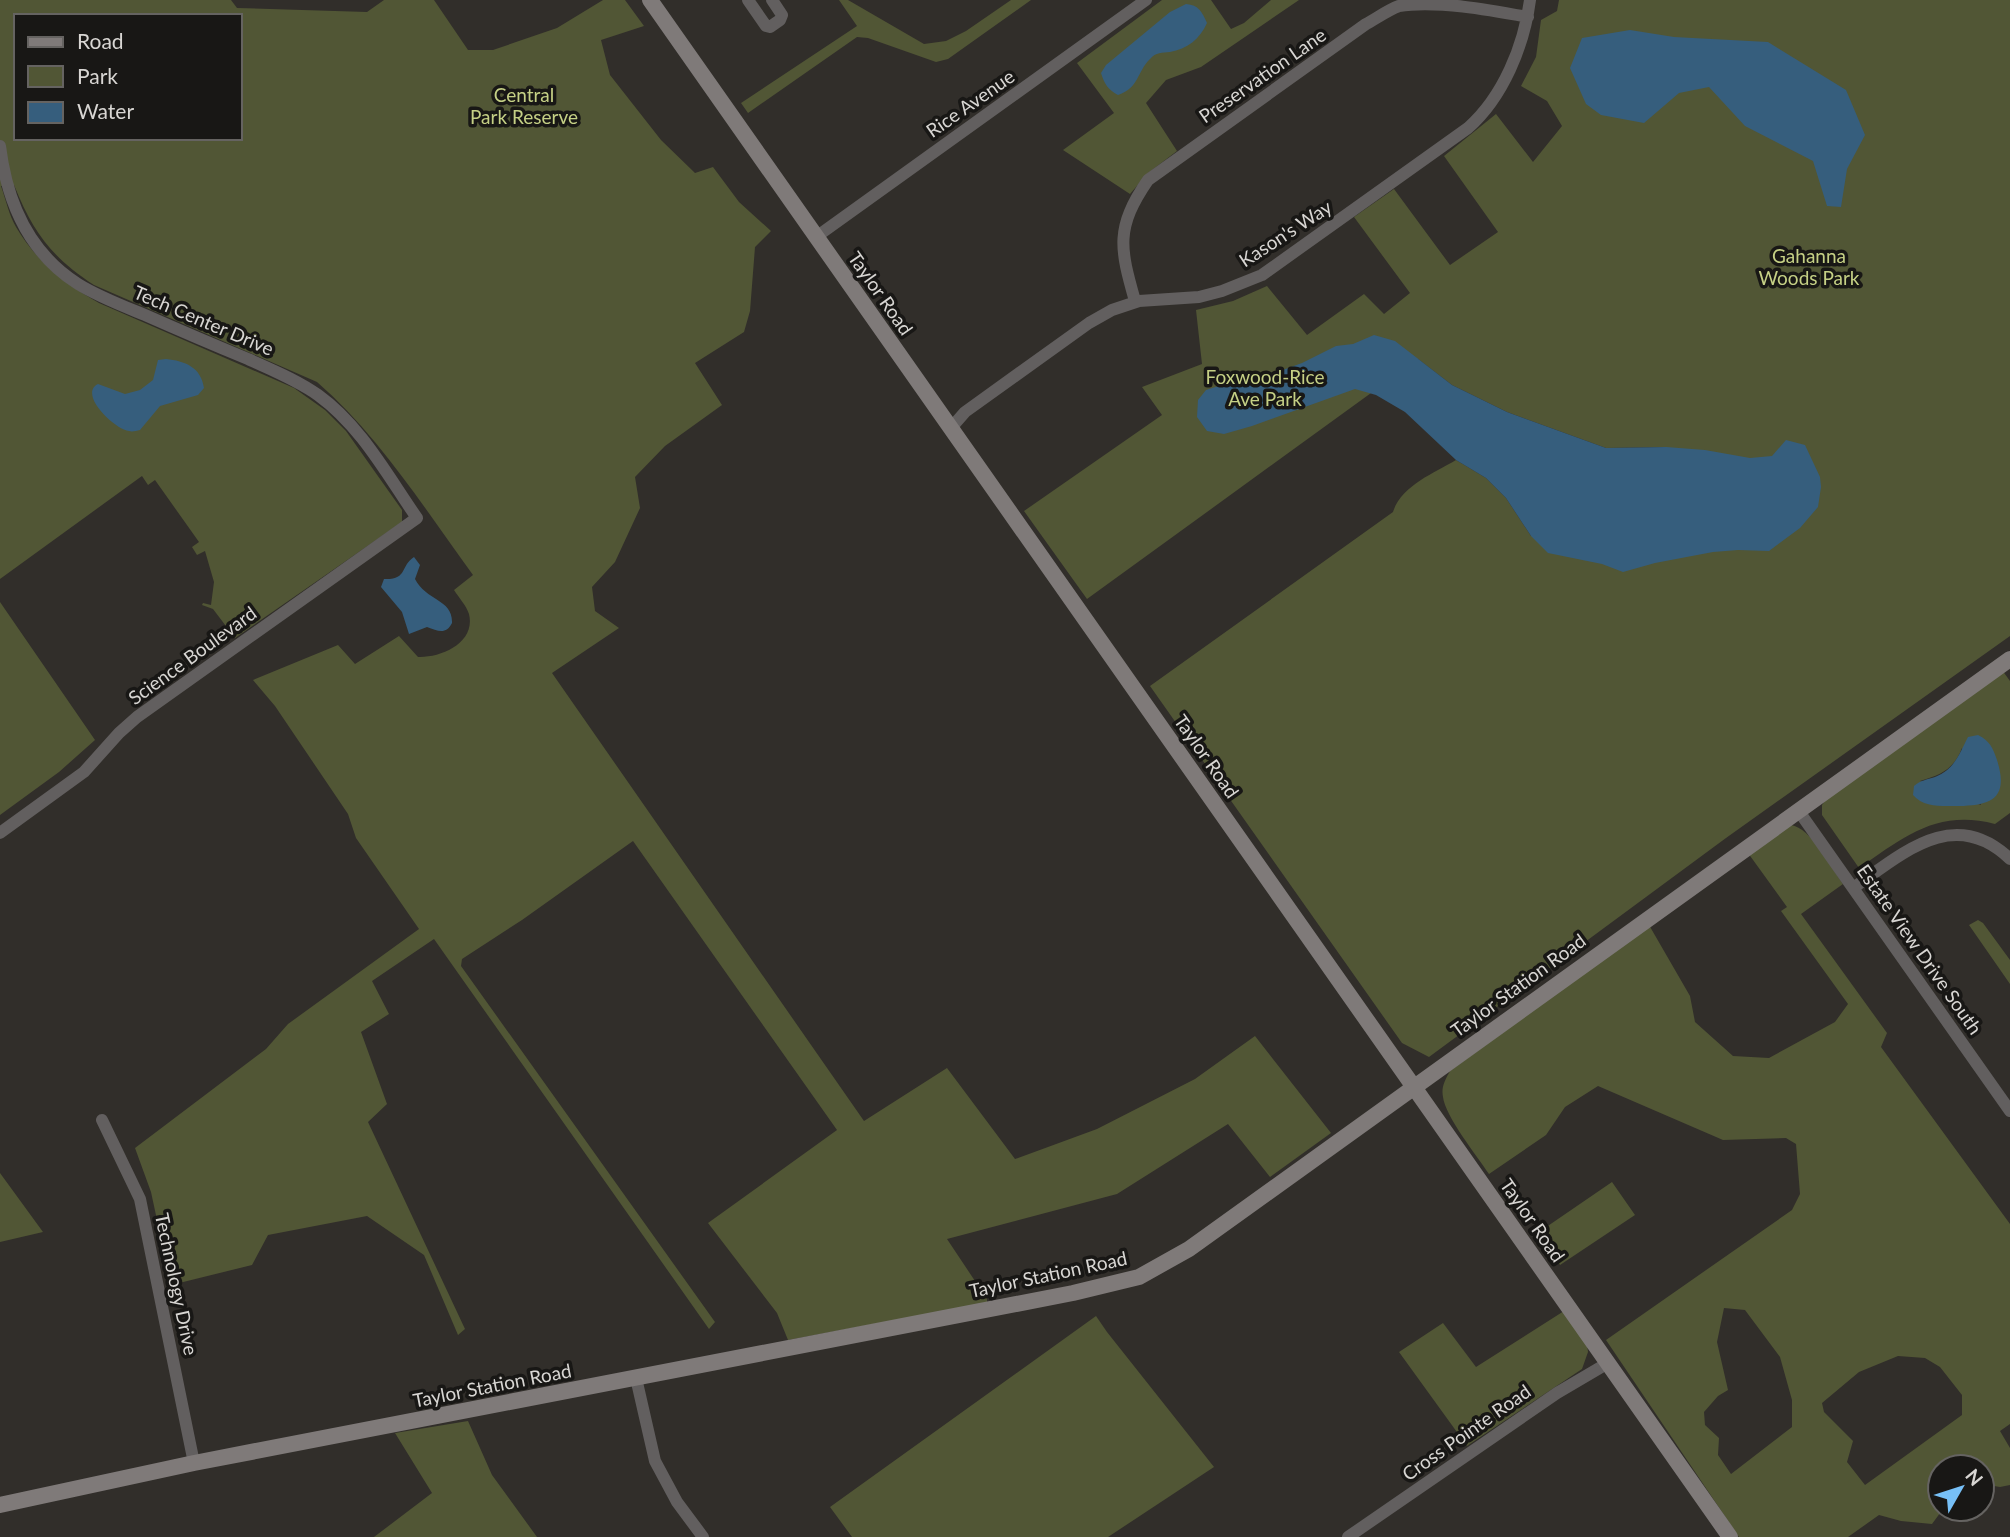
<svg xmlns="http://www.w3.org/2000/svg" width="2010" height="1537" font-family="Lato,sans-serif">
<rect width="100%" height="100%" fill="#312e2a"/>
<path fill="#515635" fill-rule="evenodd" d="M 0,0 L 231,0 L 237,8 L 367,12 L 384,0 L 434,0 L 468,50 L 493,50 L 557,28 L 603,0 L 625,0 L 644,26 L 601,40 L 610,75 L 661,140 L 695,173 L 713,167 L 739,202 L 771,231 L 755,247 L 750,311 L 744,332 L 695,363 L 722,405 L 665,446 L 635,477 L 640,508 L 615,562 L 592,587 L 595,611 L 619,628 L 552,673 L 864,1121 L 947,1068 L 1015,1159 L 1097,1129 L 1195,1079 L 1255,1036 L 1331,1133 L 1270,1177 L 1228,1124 L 1117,1194 L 947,1239 L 987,1299 L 987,1303 L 788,1340 L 777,1313 L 708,1223 L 837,1130 L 633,841 L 522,920 L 462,959 L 461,966 L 715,1322 L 709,1329 L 434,939 L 372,981 L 389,1014 L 361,1032 L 387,1104 L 368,1122 L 465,1329 L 458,1335 L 424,1255 L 367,1216 L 268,1235 L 252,1265 L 171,1285 L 151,1192 L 135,1148 L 266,1049 L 288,1024 L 419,929 L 356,838 L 348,814 L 275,706 L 253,680 L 338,645 L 355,664 L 399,636 L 418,657 C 441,658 476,643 469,614 C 466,605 459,598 454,590 L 473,575 C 424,508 380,437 317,382 L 94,285 C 51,257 33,232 14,185 L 1,186 C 6,200 9,215 16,227 C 36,261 65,284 99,303 L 294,388 L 325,410 L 346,431 L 402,510 L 402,522 L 235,638 L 213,609 L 202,605 L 203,603 L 211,605 L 214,582 L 205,551 L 197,555 L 192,547 L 199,542 L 155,480 L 148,485 L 142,476 L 0,579 ZM 16,16 L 240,16 L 240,138 L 16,138 Z
M 839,0 L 848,0 L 924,44 L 946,41 L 966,31 L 1011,0 L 1031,0 L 948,59 L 936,62 L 868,38 L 857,37 L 748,113 L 741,103 L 857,26 Z
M 1162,0 L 1211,0 L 1231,29 L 1244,23 L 1271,0 L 1299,0 L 1201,67 L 1166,80 L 1146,103 L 1177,151 L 1148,173 L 1130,194 L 1063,150 L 1114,113 L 1077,63 Z
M 1559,0 L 2010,0 L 2010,636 L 1726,838 L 1429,1057 L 1402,1043 L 1150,686 L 1393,512 C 1401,486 1434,473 1456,460 L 1486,478 L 1506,498 L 1531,536 L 1666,447 L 1606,448 L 1507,412 L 1452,385 L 1418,359 L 1087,599 L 1024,511 L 1162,415 L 1142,387 L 1202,364 L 1196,310 L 1233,301 L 1267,286 L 1307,335 L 1364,294 L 1384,314 L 1410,293 L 1354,217 L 1394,189 L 1450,265 L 1498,232 L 1444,156 L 1496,114 L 1533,162 L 1562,126 L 1547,101 L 1521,86 L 1536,57 L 1541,20 L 1557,11 Z
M 0,602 L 95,740 L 59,772 L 0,815 Z
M 2002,670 L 2010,681 L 2010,813 L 1995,824 C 1937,809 1904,837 1859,868 L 1822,815 L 1822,805 L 1829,795 ZM 1962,748 L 1981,805 L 1920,781 C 1941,775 1954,769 1962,748 Z
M 1791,825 C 1811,828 1831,867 1843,884 L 1801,914 L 1887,1033 L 1881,1047 L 2010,1224 L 2010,1424 L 2000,1431 L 2010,1448 L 2010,1485 L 2000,1487 L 1982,1484 L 1982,1467 L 1940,1467 L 1940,1509 L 1943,1509 L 1932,1524 L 1901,1521 L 1879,1515 L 1848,1537 L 1739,1537 L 1606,1340 L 1792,1210 L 1800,1194 L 1796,1144 L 1786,1138 L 1723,1140 L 1598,1086 L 1565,1107 L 1546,1135 L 1489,1174 C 1477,1156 1445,1116 1443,1097 C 1441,1087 1445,1080 1450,1071 L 1649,925 L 1690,996 L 1695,1022 L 1733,1056 L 1769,1058 L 1835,1022 L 1848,1004 L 1781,911 L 1787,907 L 1748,853 ZM 1724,1308 L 1745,1310 L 1780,1357 L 1792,1400 L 1792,1427 L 1731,1474 L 1718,1455 L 1719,1438 L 1705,1425 L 1704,1412 L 1718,1396 L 1728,1390 L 1717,1342 ZM 1898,1356 L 1925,1358 L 1940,1367 L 1962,1395 L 1962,1415 L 1865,1485 L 1847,1462 L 1853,1441 L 1824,1412 L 1822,1403 L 1859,1372 Z
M 1978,920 L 1983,923 L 2010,960 L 2010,984 L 1969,925 Z
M 0,1173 L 43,1232 L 0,1242 Z
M 1612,1182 L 1635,1215 L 1560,1265 L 1539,1232 Z
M 1564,1311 L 1587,1344 L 1588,1352 L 1582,1369 L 1467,1446 L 1399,1352 L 1443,1323 L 1476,1367 Z
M 1096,1316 L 1107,1332 L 1214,1467 L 1108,1537 L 852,1537 L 830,1507 Z
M 468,1421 L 492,1475 L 537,1537 L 374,1537 L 432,1493 L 395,1433 Z"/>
<path fill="#365e7d" d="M 1186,4 C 1199,5 1202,12 1207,23 C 1200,39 1187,49 1170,52 C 1162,53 1156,52 1150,59 C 1136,73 1140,87 1118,95 C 1108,90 1104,83 1101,73 L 1106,65 L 1170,12 Z
M 1630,30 L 1674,37 L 1768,42 L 1846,90 L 1865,135 L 1847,169 L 1841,207 L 1827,206 L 1813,161 L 1745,126 L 1709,87 L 1679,93 L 1644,123 L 1601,115 L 1586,104 L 1570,68 L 1582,38 Z
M 1374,335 L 1395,341 L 1452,385 L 1507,412 L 1606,448 L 1666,447 L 1705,450 L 1750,458 L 1772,456 L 1786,440 L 1805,445 L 1820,477 L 1821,487 L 1818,507 L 1800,528 L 1769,551 L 1738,550 L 1713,552 L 1655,563 L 1623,572 L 1602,564 L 1548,553 L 1531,536 L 1506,498 L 1486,478 L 1456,460 L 1405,412 L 1376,395 L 1355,389 L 1252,426 L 1224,434 L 1207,431 L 1197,417 L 1198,400 L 1206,390 L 1244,378 L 1280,371 L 1302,363 L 1336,346 L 1353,344 Z
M 166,359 C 185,361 201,367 204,388 L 198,395 L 160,406 L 140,430 C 136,431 132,432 129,431 C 114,429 78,394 98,384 L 125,394 L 140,390 L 153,380 L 158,360 Z
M 414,557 L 420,565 L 415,579 C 426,601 453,599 452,623 C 446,635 438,631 427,627 L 409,634 L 402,612 L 381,587 L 384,579 C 408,580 400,566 414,557 Z
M 1978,735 C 1990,741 1993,748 1997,760 C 2009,798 1992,805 1959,806 C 1943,806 1924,808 1913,795 L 1914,786 C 1921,780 1926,780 1935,777 C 1955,769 1959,754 1968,737 Z"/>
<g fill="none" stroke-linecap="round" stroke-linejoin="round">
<path stroke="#625f5f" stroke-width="12" d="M 748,0 L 766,26 L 770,27 L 780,20 L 782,15 L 772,0
M 0,146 C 7,203 29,253 78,284 C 99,297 123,306 145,315 C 179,330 214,345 248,359 C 272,370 297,380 318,395 C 361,426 387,475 417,518 L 137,717 L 119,733 L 84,772 L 0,833
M 816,237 L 1146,0
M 1135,301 C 1120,248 1115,228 1148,180 L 1366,24 C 1377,18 1388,10 1399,6 C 1436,0 1490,10 1528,17
M 951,428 L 965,412 L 1089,323 L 1112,310 L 1139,301 L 1199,297 L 1222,291 L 1262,275 L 1468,128 C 1503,97 1524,46 1530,0
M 1798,810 L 2010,1111
M 1853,888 C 1902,854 1954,805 2010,859
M 102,1120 L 140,1199 L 194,1463
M 636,1378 L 655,1461 L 677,1502 L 703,1537
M 1348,1537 L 1557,1393 L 1608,1363"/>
<path stroke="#7f7a79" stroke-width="16" d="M 650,0 L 1730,1537
M 0,1505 L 194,1463 L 1073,1293 L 1139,1277 L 1189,1249 L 2010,659"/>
</g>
<g text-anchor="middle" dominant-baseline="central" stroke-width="7" stroke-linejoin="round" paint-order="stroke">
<g font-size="19" fill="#d8d6d3" stroke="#181715">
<text transform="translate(1262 75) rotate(-35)">Preservation Lane</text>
<text transform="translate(970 103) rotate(-35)">Rice Avenue</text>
<text transform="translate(1285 233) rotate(-33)">Kason's Way</text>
<text transform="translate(881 293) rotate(55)">Taylor Road</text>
<text transform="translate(204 320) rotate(23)">Tech Center Drive</text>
<text transform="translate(192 655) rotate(-36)">Science Boulevard</text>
<text transform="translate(1207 756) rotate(55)">Taylor Road</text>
<text transform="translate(1920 949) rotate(55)">Estate View Drive South</text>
<text transform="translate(1518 985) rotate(-36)">Taylor Station Road</text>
<text transform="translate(1533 1220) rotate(55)">Taylor Road</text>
<text transform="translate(1048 1274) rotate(-12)">Taylor Station Road</text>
<text transform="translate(177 1284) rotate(78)">Technology Drive</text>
<text transform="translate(492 1385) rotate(-11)">Taylor Station Road</text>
<text transform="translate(1466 1432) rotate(-35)">Cross Pointe Road</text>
</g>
<g font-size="19" fill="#c5d085" stroke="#181715">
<text x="524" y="94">Central<tspan x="524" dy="22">Park Reserve</tspan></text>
<text x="1809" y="255">Gahanna<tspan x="1809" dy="22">Woods Park</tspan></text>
<text x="1265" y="376">Foxwood-Rice<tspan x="1265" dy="22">Ave Park</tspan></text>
</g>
</g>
<rect x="14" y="14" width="228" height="126" fill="#181715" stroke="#656361" stroke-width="2"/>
<rect x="28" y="37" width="35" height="10" fill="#7f7a79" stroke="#656361" stroke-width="2"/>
<text x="77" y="49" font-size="21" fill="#d8d6d3">Road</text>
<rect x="28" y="66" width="35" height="21" fill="#515635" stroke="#656361" stroke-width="2"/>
<text x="77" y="84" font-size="21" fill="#d8d6d3">Park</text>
<rect x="28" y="102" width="35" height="21" fill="#365e7d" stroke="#656361" stroke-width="2"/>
<text x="77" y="119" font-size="21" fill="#d8d6d3">Water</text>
<g transform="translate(1961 1488) rotate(51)"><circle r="33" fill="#181715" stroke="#656361" stroke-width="2"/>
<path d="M0-5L12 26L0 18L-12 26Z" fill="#77c0f7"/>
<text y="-10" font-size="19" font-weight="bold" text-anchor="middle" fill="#d8d6d3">N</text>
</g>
</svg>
